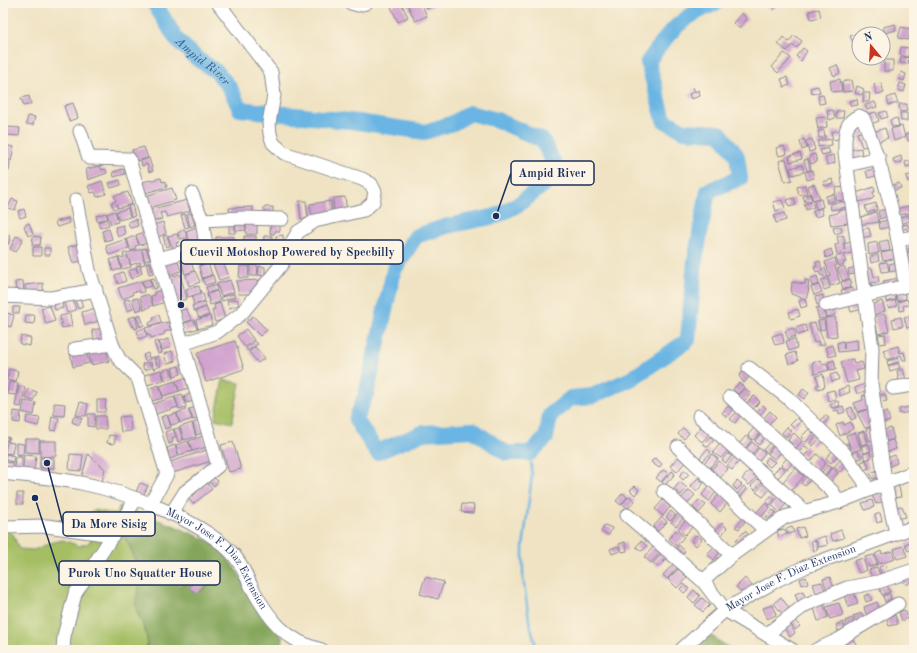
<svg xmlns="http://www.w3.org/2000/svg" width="917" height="653" font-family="'Old Standard TT',serif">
<rect width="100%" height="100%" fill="#fcf5e5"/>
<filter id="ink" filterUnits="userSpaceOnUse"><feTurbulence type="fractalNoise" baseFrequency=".025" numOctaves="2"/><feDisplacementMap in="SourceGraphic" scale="8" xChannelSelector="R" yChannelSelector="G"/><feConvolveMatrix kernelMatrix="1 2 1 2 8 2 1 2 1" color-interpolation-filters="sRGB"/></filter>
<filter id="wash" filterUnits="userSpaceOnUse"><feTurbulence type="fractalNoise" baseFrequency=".012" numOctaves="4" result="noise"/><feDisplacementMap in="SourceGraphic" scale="16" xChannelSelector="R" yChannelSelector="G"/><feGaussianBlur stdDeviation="0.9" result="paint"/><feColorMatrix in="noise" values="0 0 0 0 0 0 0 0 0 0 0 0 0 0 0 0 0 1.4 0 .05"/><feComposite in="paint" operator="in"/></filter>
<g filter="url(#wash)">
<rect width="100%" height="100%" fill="#f0e3c3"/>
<path fill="#a5be64" stroke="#607661" d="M 223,380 L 240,383 L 232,423 L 215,419 Z
M 94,510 L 116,514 C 119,533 130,542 134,559 C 137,570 132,572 140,583 C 139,589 135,598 136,605 C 137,620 153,635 145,650 L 3,650 L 3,524 L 13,534 L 19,549 L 34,550 L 50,543 L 63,540 L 79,546 L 89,543 C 95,531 94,527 89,514 Z"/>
<path fill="#84a55a" stroke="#506a5c" d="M 119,506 L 175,526 L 207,540 L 222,550 L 283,639 L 281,650 L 145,650 C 153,635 137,620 136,605 C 135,598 139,589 140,583 C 132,572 137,570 135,559 C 130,540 111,527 119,506 Z
M 706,632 L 732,650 L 686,650 Z"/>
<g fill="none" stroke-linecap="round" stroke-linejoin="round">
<path stroke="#6ab5e3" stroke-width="2.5" d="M 530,453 L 532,475 L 523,548 L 523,577 L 529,620 L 537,650"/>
<path stroke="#6ab5e3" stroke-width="16" id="s1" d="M 154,3 L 177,40 L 195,57 L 217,72 L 230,88 L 240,109 L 358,122 L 425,132 L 453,123 L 470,113 L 497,120 L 542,140 L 554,163 L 547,182 L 519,204 L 496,216 L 447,226 L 416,236 L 394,270 L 367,391 L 356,420 L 377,452 L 423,433 L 473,430 L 506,453 L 530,453 L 546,438 L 550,415 L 571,398 L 592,396 L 631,379 L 688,340 L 695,260 L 708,191 L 740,178 L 737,156 L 720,133 L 684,131 L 664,120 L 648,62 C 669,32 680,17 716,3"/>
</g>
<g id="blocks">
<path fill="#d0a2ce" d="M 398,3 L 401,3 L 408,17 L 398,22 L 391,7 Z
M 407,3 L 421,3 L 427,16 L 415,21 Z
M 424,3 L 437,3 L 437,4 L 427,9 Z
M 770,3 L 776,3 L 778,5 L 773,10 L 768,5 Z
M 819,9 L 821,17 L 811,19 L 809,11 Z
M 742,13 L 747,19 L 739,28 L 733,23 Z
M 895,24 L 896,30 L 885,33 L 883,27 Z
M 901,27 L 911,29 L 908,40 L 898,38 Z
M 860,32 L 862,34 L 859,34 L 859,39 L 853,42 L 850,36 Z
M 794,35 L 802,41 L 797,48 L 792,45 L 787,51 L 778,44 L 783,37 L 789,42 Z
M 901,47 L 909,48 L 908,57 L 900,55 Z
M 803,48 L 807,51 L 801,61 L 796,56 Z
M 784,53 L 791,58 L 778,73 L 772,67 Z
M 901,57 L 909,58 L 908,64 L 900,63 Z
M 884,60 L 893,60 L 893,71 L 884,71 Z
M 837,65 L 840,73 L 834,76 L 830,68 Z
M 901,72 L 906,74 L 904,81 L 899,79 Z
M 787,77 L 790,85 L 784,87 L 781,79 Z
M 840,79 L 842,91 L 832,92 L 830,81 Z
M 851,80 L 853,91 L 843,92 L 842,82 Z
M 881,83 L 884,93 L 876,94 L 874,84 Z
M 900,83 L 906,85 L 904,92 L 898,90 Z
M 818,86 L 820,92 L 812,94 L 810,88 Z
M 857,86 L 864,89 L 862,95 L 855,93 Z
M 693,87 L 695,92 L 699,90 L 700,96 L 691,99 L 689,94 L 693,92 L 692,88 Z
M 864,93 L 870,93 L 869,102 L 863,102 Z
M 823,95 L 825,103 L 819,104 L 818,96 Z
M 895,95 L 898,103 L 889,105 L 887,98 Z
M 29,96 L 31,104 L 24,106 L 21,98 Z
M 857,99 L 858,105 L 851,106 L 849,101 Z
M 875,102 L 877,107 L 867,110 L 865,105 Z
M 73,103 L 78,118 L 69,121 L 64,106 Z
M 899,104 L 907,104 L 907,111 L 900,112 Z
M 833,110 L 835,118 L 829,120 L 827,111 Z
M 837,111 L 844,111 L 843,118 L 836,118 Z
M 886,111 L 888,117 L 881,119 L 879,113 Z
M 876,112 L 879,121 L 871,124 L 868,114 Z
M 900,113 L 907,113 L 907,121 L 901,121 Z
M 28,116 L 35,117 L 33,125 L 26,124 Z
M 826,117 L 827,127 L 818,129 L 816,118 Z
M 897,118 L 899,126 L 892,127 L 890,120 Z
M 902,126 L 905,137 L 894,141 L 891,129 Z
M 7,127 L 20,128 L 19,136 L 7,135 Z
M 885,128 L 888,138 L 874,143 L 871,133 Z
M 824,130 L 825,138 L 819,138 L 818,131 Z
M 841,130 L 842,138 L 833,140 L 831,132 Z
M 863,131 L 868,146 L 862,147 L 857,133 Z
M 913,132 L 914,140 L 908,141 L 906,134 Z
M 804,139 L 807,148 L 802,150 L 800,141 Z
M 812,139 L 815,150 L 809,152 L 806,141 Z
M 831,139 L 832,145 L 818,147 L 818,141 Z
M 3,145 L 14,147 L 11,161 L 3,160 Z
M 784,146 L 787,154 L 779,156 L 776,148 Z
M 144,147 L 148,158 L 136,161 L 132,150 Z
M 828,148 L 830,153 L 822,155 L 820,150 Z
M 861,148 L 862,159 L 850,161 L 849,150 Z
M 800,153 L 802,159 L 790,162 L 789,156 Z
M 815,154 L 817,162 L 811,164 L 809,156 Z
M 834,155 L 835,163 L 827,165 L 825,157 Z
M 901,156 L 902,162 L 895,164 L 893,159 Z
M 149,158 L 153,171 L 149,172 L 147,164 L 142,166 L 141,161 Z
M 786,159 L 792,180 L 785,182 L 779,161 Z
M 808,159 L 811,170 L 807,171 L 804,160 Z
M 913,160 L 914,165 L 906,167 L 905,162 Z
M 4,162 L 10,163 L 9,171 L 3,170 Z
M 802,165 L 804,172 L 792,175 L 790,168 Z
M 100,166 L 102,170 L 105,169 L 107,173 L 88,180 L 86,169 Z
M 877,168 L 879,175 L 868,178 L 866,171 Z
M 123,169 L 125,174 L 114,177 L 113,172 Z
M 812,170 L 814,178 L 807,180 L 805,172 Z
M 914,174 L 914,180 L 908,182 L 906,176 Z
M 161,178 L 162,182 L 165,181 L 167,187 L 145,193 L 142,182 Z
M 833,179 L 834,184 L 825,186 L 823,182 Z
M 120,180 L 121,185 L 111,188 L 109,183 Z
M 102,181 L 106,194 L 97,197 L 95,192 L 91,193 L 88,186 Z
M 899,183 L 901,188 L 889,192 L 887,187 Z
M 814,184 L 820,198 L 813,200 L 808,186 Z
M 805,185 L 807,193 L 799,195 L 797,187 Z
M 845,187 L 847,199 L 837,201 L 835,188 Z
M 874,187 L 875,192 L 873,192 L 874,197 L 872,199 L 854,203 L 853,194 Z
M 172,188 L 176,200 L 149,208 L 145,196 Z
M 128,192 L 132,204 L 118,208 L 116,204 L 118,208 L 114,209 L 111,203 L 116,201 L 114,196 Z
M 810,194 L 812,200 L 805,202 L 803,196 Z
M 834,194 L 835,201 L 827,203 L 826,196 Z
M 345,197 L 347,212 L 334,214 L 333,198 Z
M 794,198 L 796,205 L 789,207 L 787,200 Z
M 12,199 L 18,201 L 15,210 L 8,208 Z
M 821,199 L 823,207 L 816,209 L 814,201 Z
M 187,200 L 190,211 L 167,217 L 165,212 L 160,213 L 162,219 L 152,222 L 149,210 Z
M 782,200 L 785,208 L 776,211 L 773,202 Z
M 299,201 L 306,201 L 308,218 L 301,219 Z
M 331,201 L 332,215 L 312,218 L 310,204 Z
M 845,201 L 847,207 L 831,210 L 830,204 Z
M 812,202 L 814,207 L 806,210 L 804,204 Z
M 876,203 L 877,210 L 867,213 L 865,206 Z
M 132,205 L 135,216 L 131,217 L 128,206 Z
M 908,206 L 910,213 L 897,215 L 896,209 Z
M 253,207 L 253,216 L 230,217 L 229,208 Z
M 264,207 L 273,207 L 273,216 L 264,216 Z
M 128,208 L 130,217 L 119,220 L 116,212 Z
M 821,208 L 823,215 L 815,217 L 813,211 Z
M 24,209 L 26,216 L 20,218 L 18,211 Z
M 847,209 L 849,223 L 831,225 L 829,215 L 838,213 L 838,210 Z
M 887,209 L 889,216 L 880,219 L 878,211 Z
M 115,211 L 118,222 L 111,224 L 107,214 Z
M 876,212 L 879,222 L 857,225 L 855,219 Z
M 106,213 L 108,219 L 97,221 L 96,216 Z
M 191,213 L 195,225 L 190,227 L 187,214 Z
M 784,213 L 786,220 L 776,223 L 774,216 Z
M 185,214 L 189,227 L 185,228 L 181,215 Z
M 908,215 L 910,221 L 900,224 L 898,218 Z
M 68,218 L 69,223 L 57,227 L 55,222 Z
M 107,219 L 109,225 L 100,228 L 98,222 Z
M 136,219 L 138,226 L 130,228 L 128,222 Z
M 235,219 L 245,219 L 246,230 L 236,231 Z
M 246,220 L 257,220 L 257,234 L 246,234 Z
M 271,220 L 280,225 L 280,231 L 275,231 L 274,234 L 270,234 Z
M 888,220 L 890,227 L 880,229 L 879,222 Z
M 163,222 L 166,233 L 157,238 L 153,225 Z
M 229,222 L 235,222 L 235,233 L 229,233 Z
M 29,223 L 33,234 L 28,236 L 24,226 Z
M 907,224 L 909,228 L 914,227 L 914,236 L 908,237 L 907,228 L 901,230 L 900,226 Z
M 123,225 L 125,234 L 118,237 L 115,227 Z
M 841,226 L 842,232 L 835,234 L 833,228 Z
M 196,227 L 200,240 L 190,243 L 186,231 Z
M 869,228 L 871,236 L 861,238 L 859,230 Z
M 109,229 L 112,239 L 105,241 L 102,231 Z
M 184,229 L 188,238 L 180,239 L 178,233 Z
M 145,232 L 148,243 L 139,245 L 136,235 Z
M 3,234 L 10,235 L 9,244 L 3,243 Z
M 177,234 L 179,242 L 176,243 L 177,247 L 173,249 L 168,236 Z
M 167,235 L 170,246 L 166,247 L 163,236 Z
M 283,235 L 283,242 L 276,242 L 276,236 Z
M 843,235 L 845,242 L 843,243 L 845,250 L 844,244 L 854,241 L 856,252 L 843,255 L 846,262 L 843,262 L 844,264 L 839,266 L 836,257 L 841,255 L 840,253 L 837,254 L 835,245 L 839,244 L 837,237 Z
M 16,236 L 23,239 L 16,252 L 10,249 Z
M 33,236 L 41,237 L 40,245 L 32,245 Z
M 244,236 L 256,236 L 256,247 L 243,247 Z
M 264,236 L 272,236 L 272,245 L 263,245 Z
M 132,237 L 136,237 L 139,245 L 135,246 L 136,249 L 131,251 L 127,239 Z
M 216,237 L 234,237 L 234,246 L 216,246 Z
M 126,239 L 129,248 L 109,255 L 106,246 Z
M 888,240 L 890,251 L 881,252 L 879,242 Z
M 877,242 L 879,253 L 869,255 L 868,244 Z
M 82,243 L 84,260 L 73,263 L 68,247 Z
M 33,247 L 41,247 L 41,256 L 33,256 Z
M 913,247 L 914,262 L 905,264 L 903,253 L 909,252 L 908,248 Z
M 44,248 L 50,248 L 50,255 L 44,255 Z
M 146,248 L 150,259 L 145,261 L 142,251 L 145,264 L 141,265 L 140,262 L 131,265 L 127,255 L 131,267 L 122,269 L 119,258 L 124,257 L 123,254 Z
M 831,249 L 833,255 L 826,258 L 824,252 Z
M 896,250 L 898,258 L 883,261 L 881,253 Z
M 206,253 L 208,262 L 199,265 L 196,255 Z
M 220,253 L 229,277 L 219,280 L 210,256 Z
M 878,255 L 879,261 L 871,263 L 870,257 Z
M 118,257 L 121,269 L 113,271 L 110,260 Z
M 190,258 L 194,271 L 185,274 L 181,261 Z
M 835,258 L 837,265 L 835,266 L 840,283 L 831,286 L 828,278 L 830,275 L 825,262 Z
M 177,259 L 181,271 L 169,275 L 165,263 Z
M 820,261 L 822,270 L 825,268 L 828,277 L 824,278 L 823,275 L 821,276 L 819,271 L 816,272 L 814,267 L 817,266 L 815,263 Z
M 150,262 L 153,273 L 149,274 L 146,263 Z
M 887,262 L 889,271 L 882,272 L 880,263 Z
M 897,262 L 899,270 L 890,272 L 889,264 Z
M 208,263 L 212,275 L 202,278 L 199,266 Z
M 140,265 L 142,273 L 131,279 L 128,271 L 136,268 L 138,273 L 136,266 Z
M 250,265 L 258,266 L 257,276 L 250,276 Z
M 240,266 L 249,266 L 248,278 L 239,278 Z
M 259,266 L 265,267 L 265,276 L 258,275 Z
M 844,266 L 849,278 L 843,281 L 837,269 Z
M 857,267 L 860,273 L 849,275 L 848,269 Z
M 872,268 L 874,277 L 878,276 L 879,282 L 871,283 L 872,288 L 867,289 L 863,270 Z
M 195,271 L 200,282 L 189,286 L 186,275 Z
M 123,272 L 126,281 L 118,284 L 115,275 Z
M 180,274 L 187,299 L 177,302 L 169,277 Z
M 213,275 L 215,282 L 205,285 L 202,279 Z
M 817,276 L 819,284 L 812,286 L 810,279 Z
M 154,278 L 157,288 L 153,289 L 150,279 Z
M 899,278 L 901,284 L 884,287 L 883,281 Z
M 149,279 L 152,286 L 144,288 L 142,281 Z
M 827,279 L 830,288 L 824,290 L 821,280 Z
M 850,279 L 852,284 L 849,285 L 850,288 L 843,289 L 841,282 Z
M 230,280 L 234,292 L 221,296 L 217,284 Z
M 263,280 L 256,294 L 239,294 L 236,281 Z
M 805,280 L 809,281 L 808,289 L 809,289 L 806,299 L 791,294 L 792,282 L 805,284 Z
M 23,281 L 24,294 L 16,294 L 15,282 Z
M 141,281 L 144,292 L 140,293 L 139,291 L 132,292 L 133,295 L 122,299 L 118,288 Z
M 43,283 L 43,293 L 26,294 L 25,285 Z
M 216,284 L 217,290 L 208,293 L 206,287 Z
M 819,285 L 822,292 L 814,295 L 811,287 Z
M 199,286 L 201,293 L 188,297 L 186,289 Z
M 852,288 L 853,293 L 843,299 L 841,290 Z
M 162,290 L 165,302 L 153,306 L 151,296 L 155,295 L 154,292 Z
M 217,291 L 220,302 L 210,305 L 207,294 Z
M 203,293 L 205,301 L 194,305 L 192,297 Z
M 904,293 L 906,299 L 897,301 L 896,295 Z
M 234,294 L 235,297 L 222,301 L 221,297 Z
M 145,295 L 149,295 L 153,305 L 144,310 L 140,297 Z
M 823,295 L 824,303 L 817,305 L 815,297 Z
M 895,295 L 896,300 L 887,302 L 886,297 Z
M 61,298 L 63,308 L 55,310 L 53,299 Z
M 80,298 L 83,307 L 78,309 L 75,300 Z
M 138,298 L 142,309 L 136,311 L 132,299 Z
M 129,299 L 133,309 L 127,311 L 124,300 Z
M 237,299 L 239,305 L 229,308 L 227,301 Z
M 805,299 L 807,306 L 801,308 L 799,301 Z
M 907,299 L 909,305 L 903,306 L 904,310 L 900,311 L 898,302 Z
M 73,300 L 76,310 L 67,313 L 64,303 Z
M 895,300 L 897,306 L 889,308 L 887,303 Z
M 882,301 L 885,311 L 874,315 L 871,305 Z
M 205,302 L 206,307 L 194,311 L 192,306 Z
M 861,302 L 863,309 L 851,312 L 849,305 Z
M 220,303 L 225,319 L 215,322 L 212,310 L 215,309 L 214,305 Z
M 50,306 L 55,321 L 46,324 L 41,308 Z
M 834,306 L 835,315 L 827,317 L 825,308 Z
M 13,307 L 20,307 L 19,313 L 13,313 Z
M 206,307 L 209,315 L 199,318 L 196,311 Z
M 823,307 L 826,318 L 819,319 L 816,308 Z
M 96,308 L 99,321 L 85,325 L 82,312 Z
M 186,309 L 192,320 L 182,323 L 178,311 Z
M 798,309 L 800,316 L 791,319 L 789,312 Z
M 7,313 L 14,315 L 11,327 L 4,325 Z
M 70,314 L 72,326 L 62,328 L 60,316 Z
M 140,314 L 144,325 L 140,327 L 136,316 Z
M 885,314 L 889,331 L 878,334 L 874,317 Z
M 26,315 L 35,315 L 34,324 L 25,323 Z
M 159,315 L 161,322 L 150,326 L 149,323 L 154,320 L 153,317 Z
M 135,316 L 138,328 L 135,329 L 134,326 L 132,327 L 128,318 Z
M 210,316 L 212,325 L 198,329 L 196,320 Z
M 253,316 L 267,330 L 260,336 L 246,322 Z
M 909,316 L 912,327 L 907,328 L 904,317 Z
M 835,317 L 837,336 L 827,337 L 825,318 Z
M 901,317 L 903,326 L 894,328 L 892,319 Z
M 194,320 L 197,329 L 185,332 L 182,324 Z
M 824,320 L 825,329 L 820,330 L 818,321 Z
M 168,322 L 171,330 L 164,332 L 165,334 L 151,338 L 150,335 L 148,336 L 145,328 Z
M 815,323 L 817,330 L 819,330 L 825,344 L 819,346 L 818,341 L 814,343 L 809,324 Z
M 805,325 L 807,332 L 798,335 L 795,328 Z
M 104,328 L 106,340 L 95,342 L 92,330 Z
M 145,328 L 147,336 L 139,339 L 137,331 Z
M 793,328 L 796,336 L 788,339 L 785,331 Z
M 246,329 L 254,340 L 245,347 L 237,336 Z
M 782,333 L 784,343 L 775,345 L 772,336 Z
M 885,334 L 886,343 L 880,344 L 878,335 Z
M 21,336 L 31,338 L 30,346 L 20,344 Z
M 168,339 L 171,347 L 162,350 L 159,342 Z
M 795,339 L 797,348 L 789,351 L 786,341 Z
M 857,340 L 858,350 L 838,352 L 837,343 L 843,341 L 844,349 L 844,342 Z
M 158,341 L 162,353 L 158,354 L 154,342 Z
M 235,341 L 244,369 L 206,382 L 197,353 Z
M 255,341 L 258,344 L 248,351 L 246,348 Z
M 833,345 L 836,355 L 829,357 L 826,347 Z
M 898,346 L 900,353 L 904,352 L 906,360 L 903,360 L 901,355 L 887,360 L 883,350 Z
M 255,347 L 265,358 L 258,363 L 249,352 Z
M 86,349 L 89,363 L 73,367 L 70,353 Z
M 106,349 L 109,361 L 91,365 L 89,353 Z
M 172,351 L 175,361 L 167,364 L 164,354 Z
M 795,352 L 798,361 L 789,364 L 786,355 Z
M 148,353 L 149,358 L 154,357 L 157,365 L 155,357 L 158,356 L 161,366 L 153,369 L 150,359 L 145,361 L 143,355 Z
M 898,358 L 899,362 L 888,365 L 887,361 Z
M 853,359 L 854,364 L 862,362 L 864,369 L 856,371 L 859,380 L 847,383 L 841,362 Z
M 821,360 L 822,364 L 826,363 L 829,370 L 815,374 L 812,363 Z
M 834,360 L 836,369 L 830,370 L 828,362 Z
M 149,362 L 151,368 L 144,370 L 142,364 Z
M 898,363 L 900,368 L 890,371 L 888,366 Z
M 179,366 L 181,374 L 174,376 L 172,368 Z
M 170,368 L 174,378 L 165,380 L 162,371 Z
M 9,369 L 18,371 L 16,382 L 7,380 Z
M 903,369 L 906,380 L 899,382 L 897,371 Z
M 161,370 L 164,380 L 147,385 L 144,375 Z
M 742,372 L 749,377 L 744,383 L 739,376 Z
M 837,373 L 839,379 L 832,382 L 830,375 Z
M 823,374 L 825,387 L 818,389 L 816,385 L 819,385 L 816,376 Z
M 185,378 L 188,388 L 179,391 L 176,381 Z
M 175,381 L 179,391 L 163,396 L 160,386 Z
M 9,382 L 18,383 L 16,395 L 7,394 Z
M 739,383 L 744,387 L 738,394 L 733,389 Z
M 865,384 L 867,390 L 857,394 L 855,388 Z
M 159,385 L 163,398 L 152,401 L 148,389 Z
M 19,386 L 25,387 L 21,407 L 15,406 Z
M 848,386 L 850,392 L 840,396 L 838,390 Z
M 745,388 L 751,394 L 744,401 L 738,395 Z
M 28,389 L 37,392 L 33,401 L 24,398 Z
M 803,389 L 809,393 L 804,399 L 799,395 Z
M 834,390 L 836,399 L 828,401 L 826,392 Z
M 192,393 L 194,401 L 186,403 L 184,396 Z
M 182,394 L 186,407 L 179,409 L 175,396 Z
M 885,394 L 887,401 L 879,402 L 877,396 Z
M 866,395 L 871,408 L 857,412 L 854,403 L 863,400 L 862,396 Z
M 754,396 L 760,402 L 753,409 L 747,403 Z
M 174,397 L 178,407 L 156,414 L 153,404 Z
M 97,400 L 106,400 L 105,412 L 97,412 Z
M 24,401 L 36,403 L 34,415 L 22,412 Z
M 838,401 L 840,406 L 832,408 L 830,404 Z
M 80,402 L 88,404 L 86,416 L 76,415 Z
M 54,403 L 65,404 L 64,416 L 54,415 Z
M 763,405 L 766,408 L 760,416 L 756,412 Z
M 728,406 L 733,410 L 727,417 L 722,413 Z
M 843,406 L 845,412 L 839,414 L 838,410 L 834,411 L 833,409 Z
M 197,407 L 200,417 L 193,420 L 189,409 Z
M 852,407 L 856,418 L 851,420 L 847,409 Z
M 909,407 L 910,412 L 900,414 L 899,409 Z
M 188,409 L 192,419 L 180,423 L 177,413 Z
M 869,409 L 875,425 L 865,428 L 857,413 Z
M 14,411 L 21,412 L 20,423 L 13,422 Z
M 770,411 L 776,417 L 768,425 L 762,420 Z
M 887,411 L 890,421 L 881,424 L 879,414 Z
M 737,412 L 741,415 L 735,423 L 730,419 Z
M 176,413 L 179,423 L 171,425 L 168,416 Z
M 88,414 L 95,414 L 94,427 L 88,426 Z
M 167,415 L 171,427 L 165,429 L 161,417 Z
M 825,415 L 829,418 L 821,428 L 817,425 Z
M 27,416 L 40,418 L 38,426 L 26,423 Z
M 52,416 L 59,418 L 56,431 L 50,430 Z
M 74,416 L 82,418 L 79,425 L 72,422 Z
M 96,416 L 105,416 L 106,429 L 96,429 Z
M 130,416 L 131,431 L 121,432 L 119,417 Z
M 797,418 L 801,421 L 794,428 L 790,425 Z
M 199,421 L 203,433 L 196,435 L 193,423 Z
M 843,422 L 844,425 L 851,422 L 853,429 L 840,436 L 836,425 Z
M 192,423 L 196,437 L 184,440 L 180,427 Z
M 701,427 L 709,434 L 702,442 L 694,435 Z
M 787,427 L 791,431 L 786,437 L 782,433 Z
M 873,427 L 876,439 L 869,441 L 866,429 Z
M 179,428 L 183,440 L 178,442 L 174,429 Z
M 683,428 L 689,433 L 684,439 L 678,434 Z
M 754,428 L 760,433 L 754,440 L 748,435 Z
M 891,428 L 894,439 L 884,442 L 881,431 Z
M 173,429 L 176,436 L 172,438 L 173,442 L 169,444 L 165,432 Z
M 809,429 L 814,434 L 806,442 L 801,437 Z
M 864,431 L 868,443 L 861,445 L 858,433 Z
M 762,432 L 766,436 L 759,445 L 755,441 Z
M 855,432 L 861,449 L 851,452 L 844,445 L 848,443 L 851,449 L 846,435 Z
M 794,433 L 802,441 L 796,448 L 788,440 Z
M 819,433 L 822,436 L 813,446 L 810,443 Z
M 109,435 L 116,436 L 114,444 L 107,443 Z
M 3,436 L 10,438 L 8,442 L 14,443 L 12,454 L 5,453 L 8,438 L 3,445 Z
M 203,436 L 207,447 L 192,451 L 189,441 Z
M 710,436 L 715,439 L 708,447 L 703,444 Z
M 746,436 L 752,440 L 744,450 L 738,445 Z
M 25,439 L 39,439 L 39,453 L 25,452 Z
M 893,440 L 896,449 L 887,452 L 884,442 Z
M 40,441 L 56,441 L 56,456 L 40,457 Z
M 188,441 L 192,451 L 179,455 L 176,445 Z
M 233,442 L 241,469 L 229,472 L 221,445 Z
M 722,442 L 730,448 L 721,458 L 713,452 Z
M 752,442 L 758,447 L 751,455 L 745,450 Z
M 770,442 L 773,445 L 767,453 L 763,450 Z
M 16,443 L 24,444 L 23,455 L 16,454 Z
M 869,444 L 871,451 L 864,453 L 861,446 Z
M 175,445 L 178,456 L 170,459 L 167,448 Z
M 775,445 L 782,451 L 775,459 L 768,454 Z
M 805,446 L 810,450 L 804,456 L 799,452 Z
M 759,448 L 765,453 L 758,462 L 752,457 Z
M 707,449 L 711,452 L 703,461 L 700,458 Z
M 207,450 L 211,461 L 173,473 L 170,462 Z
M 833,450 L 838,455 L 831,463 L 826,458 Z
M 858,451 L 862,458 L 855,460 L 852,453 Z
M 870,452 L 871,458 L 865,460 L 863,454 Z
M 728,453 L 732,456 L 726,463 L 722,460 Z
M 6,454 L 14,456 L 13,462 L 5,460 Z
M 70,454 L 83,455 L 81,471 L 69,470 Z
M 88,454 L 105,469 L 102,481 L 82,476 Z
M 712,454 L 718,459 L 710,468 L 704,463 Z
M 817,454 L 826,463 L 819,471 L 810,462 Z
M 24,455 L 36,456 L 34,471 L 23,470 Z
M 895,455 L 897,463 L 890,466 L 887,458 Z
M 679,456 L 685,462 L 677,472 L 670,466 Z
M 736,456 L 740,460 L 732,470 L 727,466 Z
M 15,457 L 22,457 L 22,470 L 14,470 Z
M 768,457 L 775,462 L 770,467 L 764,462 Z
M 40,458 L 54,458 L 54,468 L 40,468 Z
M 655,458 L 662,464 L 659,468 L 651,462 Z
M 787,458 L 792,463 L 787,469 L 781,465 Z
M 841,459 L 847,465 L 840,472 L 834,467 Z
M 866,460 L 869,468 L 864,470 L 861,462 Z
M 719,461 L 728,469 L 719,479 L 710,471 Z
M 4,462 L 13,463 L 12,469 L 3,468 Z
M 828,465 L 832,468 L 825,475 L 822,472 Z
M 780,466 L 785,470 L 778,478 L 772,474 Z
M 795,468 L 804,476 L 791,491 L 782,483 Z
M 833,468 L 838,473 L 831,481 L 826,476 Z
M 881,469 L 883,476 L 873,479 L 870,473 Z
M 663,470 L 668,473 L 661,482 L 656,478 Z
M 685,470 L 689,474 L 683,480 L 679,476 Z
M 672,471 L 675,474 L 665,485 L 662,482 Z
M 749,471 L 757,477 L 749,485 L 742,479 Z
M 807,476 L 811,479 L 805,486 L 801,483 Z
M 213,477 L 218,481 L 214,486 L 209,482 Z
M 698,478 L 704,483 L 697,491 L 691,486 Z
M 758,479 L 762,482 L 755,490 L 751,486 Z
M 737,481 L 742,485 L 737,490 L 733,486 Z
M 766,481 L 772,487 L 763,497 L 756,492 Z
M 680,482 L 687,488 L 681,495 L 674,489 Z
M 898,482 L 901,497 L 893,498 L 890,483 Z
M 140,483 L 148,486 L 142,497 L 135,494 Z
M 207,483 L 212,489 L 193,504 L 189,499 Z
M 635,486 L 639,490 L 635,495 L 630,490 Z
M 709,486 L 716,492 L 709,501 L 702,495 Z
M 744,486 L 747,489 L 740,498 L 736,495 Z
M 689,490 L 695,495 L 686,505 L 680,500 Z
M 883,491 L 887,500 L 876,504 L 872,495 Z
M 17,493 L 23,493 L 23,504 L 17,504 Z
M 623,493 L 627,497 L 621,505 L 616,501 Z
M 720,493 L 729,501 L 720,512 L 711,504 Z
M 629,496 L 635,501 L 628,508 L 622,504 Z
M 771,496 L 775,499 L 770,505 L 766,502 Z
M 778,497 L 786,504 L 779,512 L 772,505 Z
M 663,500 L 670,507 L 663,516 L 655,509 Z
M 699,500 L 706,505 L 699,513 L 693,507 Z
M 872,500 L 874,507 L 865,510 L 862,503 Z
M 765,503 L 770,507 L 760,519 L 754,515 Z
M 462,504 L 474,505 L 473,513 L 461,512 Z
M 902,506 L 906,517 L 897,519 L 894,508 Z
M 773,510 L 776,512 L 769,520 L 766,517 Z
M 671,511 L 675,515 L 670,521 L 666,517 Z
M 679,512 L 684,517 L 676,526 L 671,522 Z
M 880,513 L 882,521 L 877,523 L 875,515 Z
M 662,517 L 667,522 L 658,531 L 653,527 Z
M 744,517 L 747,519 L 739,529 L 735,527 Z
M 686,520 L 693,526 L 685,535 L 678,529 Z
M 722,523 L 727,528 L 721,536 L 715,531 Z
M 605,525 L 612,528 L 609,535 L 601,532 Z
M 792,527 L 794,532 L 788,534 L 786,529 Z
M 803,527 L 806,536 L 799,538 L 796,529 Z
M 784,529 L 787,534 L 779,537 L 777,531 Z
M 676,530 L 684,537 L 676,546 L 669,539 Z
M 841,530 L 844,538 L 833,541 L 830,534 Z
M 745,531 L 749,535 L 741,544 L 736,540 Z
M 696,535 L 702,539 L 696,546 L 691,541 Z
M 825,536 L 828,545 L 819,547 L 816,539 Z
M 815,540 L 818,549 L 814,551 L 811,541 Z
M 641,541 L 647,546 L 642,551 L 636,547 Z
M 912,541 L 914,548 L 908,551 L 905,544 Z
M 625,542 L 627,551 L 622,552 L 619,544 Z
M 679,545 L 685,551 L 681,556 L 675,550 Z
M 618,546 L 620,551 L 612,554 L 610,549 Z
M 903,546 L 907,556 L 897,559 L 894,549 Z
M 653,547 L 660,553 L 651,563 L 644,557 Z
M 714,547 L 720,552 L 714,560 L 707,554 Z
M 881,551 L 882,554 L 892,551 L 895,559 L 879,564 L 875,554 Z
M 662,554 L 667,558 L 658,567 L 653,563 Z
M 874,555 L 877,565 L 869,567 L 865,557 Z
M 863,558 L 867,570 L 859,573 L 854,561 Z
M 673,564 L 677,568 L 667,579 L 663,575 Z
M 885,565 L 889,576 L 883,578 L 879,567 Z
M 877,567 L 881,578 L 873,581 L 869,570 Z
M 180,568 L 188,575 L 179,585 L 174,580 L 176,578 L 173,575 Z
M 678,569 L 687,577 L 677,588 L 668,579 Z
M 910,574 L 914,580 L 906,585 L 902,580 Z
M 197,577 L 205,584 L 197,594 L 189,588 Z
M 425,577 L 444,582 L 438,599 L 420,594 Z
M 806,577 L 808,583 L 802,585 L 800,579 Z
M 830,577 L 834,588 L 827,590 L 823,579 Z
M 745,578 L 752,586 L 744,594 L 736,587 Z
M 822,582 L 825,590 L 816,593 L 813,584 Z
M 684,584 L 689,589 L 684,593 L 680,589 Z
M 887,585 L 890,592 L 882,595 L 879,587 Z
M 694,590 L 700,596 L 694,603 L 688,597 Z
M 803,591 L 806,600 L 798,602 L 795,594 Z
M 854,592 L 858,604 L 848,607 L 844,595 Z
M 869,594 L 872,600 L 866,602 L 864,596 Z
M 890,594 L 891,599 L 885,602 L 883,596 Z
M 781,597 L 789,608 L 782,614 L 774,603 Z
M 702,598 L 710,605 L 703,612 L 695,605 Z
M 877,602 L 881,613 L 867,618 L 864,607 Z
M 839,603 L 843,615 L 830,619 L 826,607 Z
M 773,605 L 776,615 L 767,619 L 763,608 Z
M 824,605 L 828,617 L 818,621 L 814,608 Z
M 905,610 L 908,618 L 902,621 L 899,612 Z
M 862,613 L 864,618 L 855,621 L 853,616 Z
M 895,615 L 898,624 L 889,626 L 886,617 Z
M 852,618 L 854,625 L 847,628 L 845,621 Z
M 793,619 L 800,626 L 795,630 L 789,622 Z
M 843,622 L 845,629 L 838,631 L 836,625 Z
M 789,625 L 795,633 L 790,637 L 784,628 Z
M 853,639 L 857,646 L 850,650 L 841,650 L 839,647 Z"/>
</g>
</g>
<g filter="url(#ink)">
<use href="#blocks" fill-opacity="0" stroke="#868990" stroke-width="1"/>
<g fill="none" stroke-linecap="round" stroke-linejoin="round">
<defs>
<g id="minor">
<path d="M 351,3 L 358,5 L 366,3"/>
<path d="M 80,131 L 89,158 L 129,159 L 218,466 L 185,492 L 171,514"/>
<path d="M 847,165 L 879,158"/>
<path d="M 76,200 L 89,270 L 112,344 L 119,359 L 138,378 L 167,474 L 150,505"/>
<path d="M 202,220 L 243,218 L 282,219"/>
<path d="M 898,240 L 914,237"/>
<path d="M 206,246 L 224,248 L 288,249"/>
<path d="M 158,259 L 206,246 L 202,220 L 192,194"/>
<path d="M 3,296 L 51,298 L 96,290"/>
<path d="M 826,305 L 914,284"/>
<path d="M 183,344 L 217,332 L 242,313 L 282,264 L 288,249 L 298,232 L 315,221 L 364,210 L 373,202 L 375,192 L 371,184 L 362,179 L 284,153 L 273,143 L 270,134 L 269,123 L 274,95 L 271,72 L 218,3"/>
<path d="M 75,349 L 112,344"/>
<path d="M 749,368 L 788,398 L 844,453 L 864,481 L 867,490"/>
<path d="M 893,388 L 914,385"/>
<path d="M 730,397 L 832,491 L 839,502"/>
<path d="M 699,416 L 804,511"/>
<path d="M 678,447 L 765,530"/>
<path id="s2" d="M 3,473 C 29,476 55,478 81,483 C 126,492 195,518 229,550 C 240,560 245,574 252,588 C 269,619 286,642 322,650"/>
<path d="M 664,491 L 732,555"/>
<path d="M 627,515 L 703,581 L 725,610 L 792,650"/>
<path d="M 3,527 L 47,526 L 112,535"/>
<path d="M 896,533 L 886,488 L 871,383 L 872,348 L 845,153 C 845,139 843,122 859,116 L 863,118 L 865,123 C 885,174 898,231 905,285"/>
<path d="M 703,581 L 732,555 L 785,517 L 839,502 L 914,472"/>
<path d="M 767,634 L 805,605 L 847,588 L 878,582 L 914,570"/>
<path d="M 63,650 L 64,636 L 75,594 L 136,499"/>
<path id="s3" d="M 681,650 L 725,610 L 779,579 L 805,567 L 914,527"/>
<path d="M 816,650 L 838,640 L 898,604"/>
</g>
</defs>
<use href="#minor" stroke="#868990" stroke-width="15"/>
<use href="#minor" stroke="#fff" stroke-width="13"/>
</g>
</g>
<g text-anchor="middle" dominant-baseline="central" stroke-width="3.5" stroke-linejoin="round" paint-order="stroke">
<g font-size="11" fill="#1b2f5e" stroke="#fcf5e5">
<text stroke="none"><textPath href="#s2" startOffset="240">Mayor Jose F. Diaz Extension</textPath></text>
<text stroke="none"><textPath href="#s3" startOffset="133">Mayor Jose F. Diaz Extension</textPath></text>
</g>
<g font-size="12" font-style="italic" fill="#335786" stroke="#fcf5e5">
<text stroke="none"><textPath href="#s1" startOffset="77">Ampid River</textPath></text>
</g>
</g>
<path fill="none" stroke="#1b2f5e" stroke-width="1.5" d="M496 216L511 173M181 305L181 252M47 463L63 524M35 498L59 573"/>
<g fill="#1b2f5e" stroke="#fcf5e5" stroke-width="1.5">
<circle cx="496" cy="216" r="4"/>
<circle cx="181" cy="305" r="4"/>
<circle cx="47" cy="463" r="4"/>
<circle cx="35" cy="498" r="4"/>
</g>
<g fill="#fcf5e5" stroke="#1b2f5e" stroke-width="1.5">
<rect x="511" y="161" width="83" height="24" rx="4"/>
<rect x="181" y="240" width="222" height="24" rx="4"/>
<rect x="63" y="512" width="92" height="24" rx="4"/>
<rect x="59" y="561" width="161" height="24" rx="4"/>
</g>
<g font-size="12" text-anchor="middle" font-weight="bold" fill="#1b2f5e">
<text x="552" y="177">Ampid River</text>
<text x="292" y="256">Cuevil Motoshop Powered by Specbilly</text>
<text x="109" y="528">Da More Sisig</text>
<text x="140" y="577">Purok Uno Squatter House</text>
</g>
<rect width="917" height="653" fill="none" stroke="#fcf5e5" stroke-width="16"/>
<g transform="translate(871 46) rotate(342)"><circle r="19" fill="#fcf5e5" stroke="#a2a6af"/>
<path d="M0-3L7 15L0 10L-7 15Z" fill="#c8321e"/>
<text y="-6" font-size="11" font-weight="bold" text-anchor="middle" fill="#1b2f5e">N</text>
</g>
</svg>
